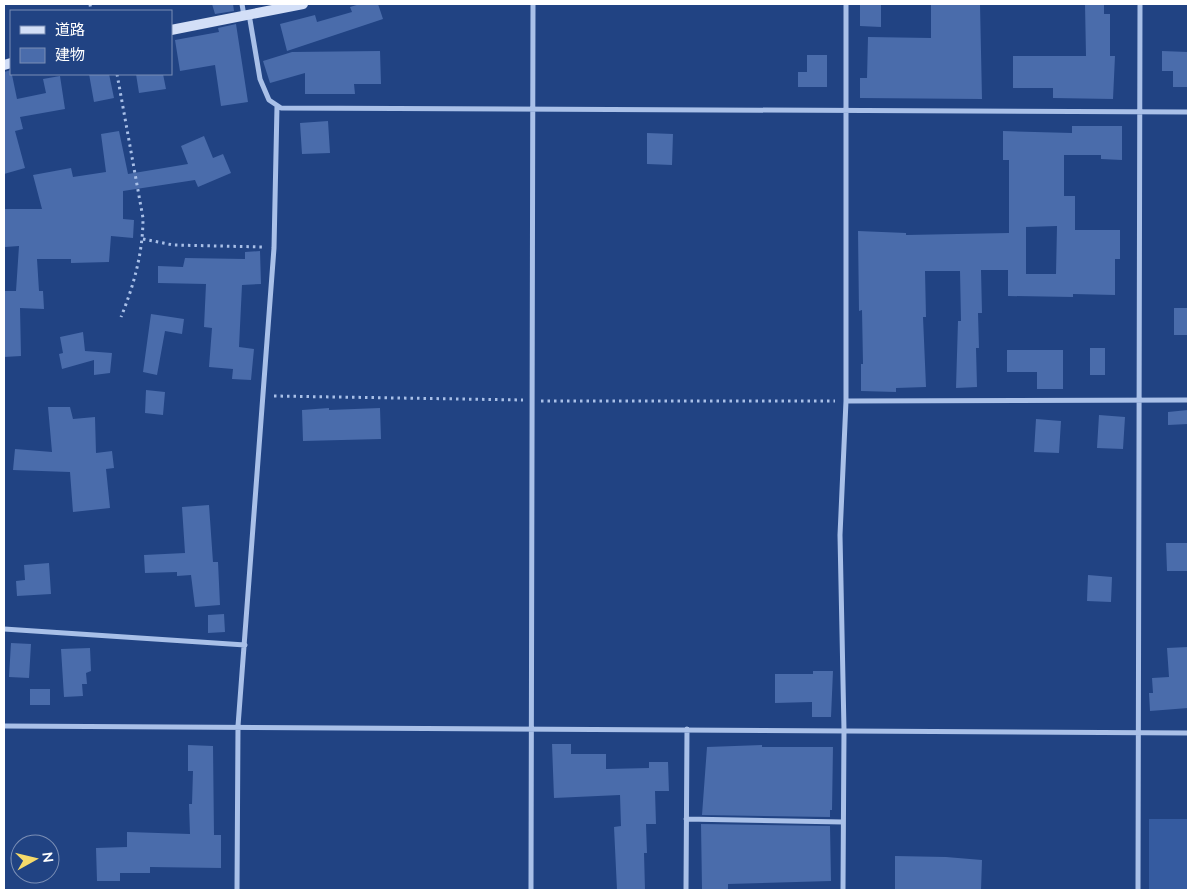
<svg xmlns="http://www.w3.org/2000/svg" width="1192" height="894" font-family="'Nunito Sans','Noto Sans JP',sans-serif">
<rect width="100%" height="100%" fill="#214383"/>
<path fill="#355ba0" d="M 1149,819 L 1188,819 L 1188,890 L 1149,890 Z"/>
<path fill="#4a6cab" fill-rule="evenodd" d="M 212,4 L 233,4 L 234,11 L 215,14 Z
M 360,4 L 378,4 L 383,19 L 287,51 L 280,24 L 315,15 L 317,22 L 352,12 L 350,7 Z
M 860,4 L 881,4 L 881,27 L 860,26 Z
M 931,4 L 980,4 L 982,99 L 860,98 L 860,78 L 867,78 L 868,37 L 931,38 Z
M 1085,4 L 1104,4 L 1104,14 L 1110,14 L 1110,56 L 1115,56 L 1113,99 L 1053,98 L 1053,88 L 1013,88 L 1013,56 L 1086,56 Z
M 236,24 L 248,102 L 221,106 L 215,65 L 180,71 L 175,40 L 219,32 L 218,28 Z
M 380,51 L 381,84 L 354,84 L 355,94 L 305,94 L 305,73 L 270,83 L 263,61 L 292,52 Z
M 1162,51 L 1188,52 L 1188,87 L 1173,87 L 1173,71 L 1162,71 Z
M 807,55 L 827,55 L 827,87 L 798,87 L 798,72 L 807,72 Z
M 11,70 L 17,99 L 46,93 L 43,79 L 60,76 L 65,109 L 20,117 L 23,129 L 15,131 L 25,168 L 4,174 L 4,72 Z
M 89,74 L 109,74 L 114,98 L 94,102 Z
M 136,74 L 163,74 L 166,89 L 139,93 Z
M 328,121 L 330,153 L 302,154 L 300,123 Z
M 1072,126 L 1122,126 L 1122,160 L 1101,159 L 1101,155 L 1064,155 L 1064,196 L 1075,196 L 1075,230 L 1120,230 L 1120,259 L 1115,259 L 1115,295 L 1073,294 L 1073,297 L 1008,296 L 1008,270 L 981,270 L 982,313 L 978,313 L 979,348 L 976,348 L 977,387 L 956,388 L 958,321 L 961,321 L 960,271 L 925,271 L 926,317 L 923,317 L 926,387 L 896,388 L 896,392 L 861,391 L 861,364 L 863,364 L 862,310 L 859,311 L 858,231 L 906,233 L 906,235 L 1009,233 L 1009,160 L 1003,160 L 1003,131 L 1072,133 ZM 1057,226 L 1056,274 L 1026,274 L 1026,227 Z
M 119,131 L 128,174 L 188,164 L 181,146 L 204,136 L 213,158 L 223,154 L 231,173 L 198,187 L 195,180 L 123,191 L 123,219 L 134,220 L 133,238 L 111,236 L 109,262 L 71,263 L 71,259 L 37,259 L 39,291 L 43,291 L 44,309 L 20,308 L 21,356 L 4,357 L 4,291 L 16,291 L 19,246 L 5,247 L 4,209 L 42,209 L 33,175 L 71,168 L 73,177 L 106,172 L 101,134 Z
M 647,133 L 673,134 L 672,165 L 647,164 Z
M 260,251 L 261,284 L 242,285 L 239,347 L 254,349 L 251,380 L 232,379 L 233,369 L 209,367 L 212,328 L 204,327 L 206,284 L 158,283 L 158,266 L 183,267 L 185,258 L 245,259 L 245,252 Z
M 1174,308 L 1188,308 L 1188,335 L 1174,335 Z
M 151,314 L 184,319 L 182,334 L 165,331 L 157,375 L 143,372 Z
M 83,332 L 85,351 L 112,353 L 110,373 L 94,375 L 94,360 L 62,369 L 59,354 L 63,353 L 60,337 Z
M 1090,348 L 1105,348 L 1105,375 L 1090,375 Z
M 1007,350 L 1063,350 L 1063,389 L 1037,389 L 1037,372 L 1007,372 Z
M 146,390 L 165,392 L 163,415 L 145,413 Z
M 48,407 L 70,407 L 73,419 L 95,417 L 96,453 L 112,451 L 114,468 L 106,469 L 110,508 L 73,512 L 70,472 L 13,470 L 15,449 L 52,452 Z
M 329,408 L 329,410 L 380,408 L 381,439 L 303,441 L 302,410 Z
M 1188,410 L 1188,424 L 1168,425 L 1168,412 Z
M 1099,415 L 1125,417 L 1123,449 L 1097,448 Z
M 1036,419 L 1061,421 L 1059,453 L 1034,452 Z
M 209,505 L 213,562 L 218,562 L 220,605 L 195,607 L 191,575 L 177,576 L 177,572 L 145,573 L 144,555 L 185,553 L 182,507 Z
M 1166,543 L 1188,543 L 1188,571 L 1167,571 Z
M 49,563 L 51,594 L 17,596 L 16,581 L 25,580 L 24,565 Z
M 1088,575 L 1112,577 L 1111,602 L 1087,601 Z
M 224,614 L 225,632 L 208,633 L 208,615 Z
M 11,643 L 31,644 L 29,678 L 9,677 Z
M 1188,647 L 1188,708 L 1150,711 L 1149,693 L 1153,693 L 1152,678 L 1169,677 L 1167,648 Z
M 90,648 L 91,671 L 86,673 L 87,684 L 82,684 L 83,696 L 64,697 L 61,649 Z
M 813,671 L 833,671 L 831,717 L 812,717 L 812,702 L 775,703 L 775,674 L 813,674 Z
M 30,689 L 50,689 L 50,705 L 30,705 Z
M 552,744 L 571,744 L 571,754 L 606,754 L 606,769 L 649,768 L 649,762 L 668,762 L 669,791 L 655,791 L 656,824 L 646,824 L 647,853 L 644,853 L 645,890 L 617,890 L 614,827 L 621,826 L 620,795 L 554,798 Z
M 188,745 L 213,746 L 214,835 L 221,835 L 221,868 L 150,867 L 150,873 L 120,873 L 120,881 L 97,881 L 96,848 L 127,847 L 127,832 L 190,834 L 189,804 L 192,804 L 193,771 L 188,771 Z
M 762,745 L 762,747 L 833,747 L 832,810 L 830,810 L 830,817 L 702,815 L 707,747 Z
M 701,824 L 830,826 L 831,881 L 728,884 L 728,889 L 702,889 Z
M 895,856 L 946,857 L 982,860 L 981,890 L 895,889 Z"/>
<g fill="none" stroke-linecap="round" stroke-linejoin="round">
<path stroke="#a9c0e8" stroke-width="3" stroke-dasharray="2.5 4" stroke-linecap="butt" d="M 90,4 L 91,11
M 117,74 L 143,218 C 143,252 134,285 121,317
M 143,239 L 173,245 L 264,247
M 274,396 L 523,400
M 541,401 L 835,401"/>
<path stroke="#a9c0e8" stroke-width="5" d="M 242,4 L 244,16
M 249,14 L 260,79 L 269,100 L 281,108 L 1188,112
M 846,401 L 1188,400
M 4,629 L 245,645
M 4,726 L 1188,733
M 686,819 L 843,822
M 237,890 L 238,726 L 274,248 L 277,106
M 531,890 L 533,4
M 686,890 L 687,729
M 843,890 L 844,730 L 840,535 L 846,401 L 846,4
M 1138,890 L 1140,4"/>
<path stroke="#d3dff7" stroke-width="10" d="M 171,30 L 303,4
M 4,65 L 11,63"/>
</g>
<rect width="1192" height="894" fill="none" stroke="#ffffff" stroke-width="10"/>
<rect x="10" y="10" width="162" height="65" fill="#214383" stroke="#7a8eb5"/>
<rect x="20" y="26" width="25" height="8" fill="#d3dff7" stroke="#7a8eb5"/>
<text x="55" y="35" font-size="15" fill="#ffffff">道路</text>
<rect x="20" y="48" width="25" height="15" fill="#4a6cab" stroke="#7a8eb5"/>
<text x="55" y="60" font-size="15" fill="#ffffff">建物</text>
<g transform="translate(35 859) rotate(82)"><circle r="24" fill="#214383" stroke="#7a8eb5"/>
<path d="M0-4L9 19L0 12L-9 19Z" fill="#f5da6a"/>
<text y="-8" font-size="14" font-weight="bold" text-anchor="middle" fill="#ffffff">N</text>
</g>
</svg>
